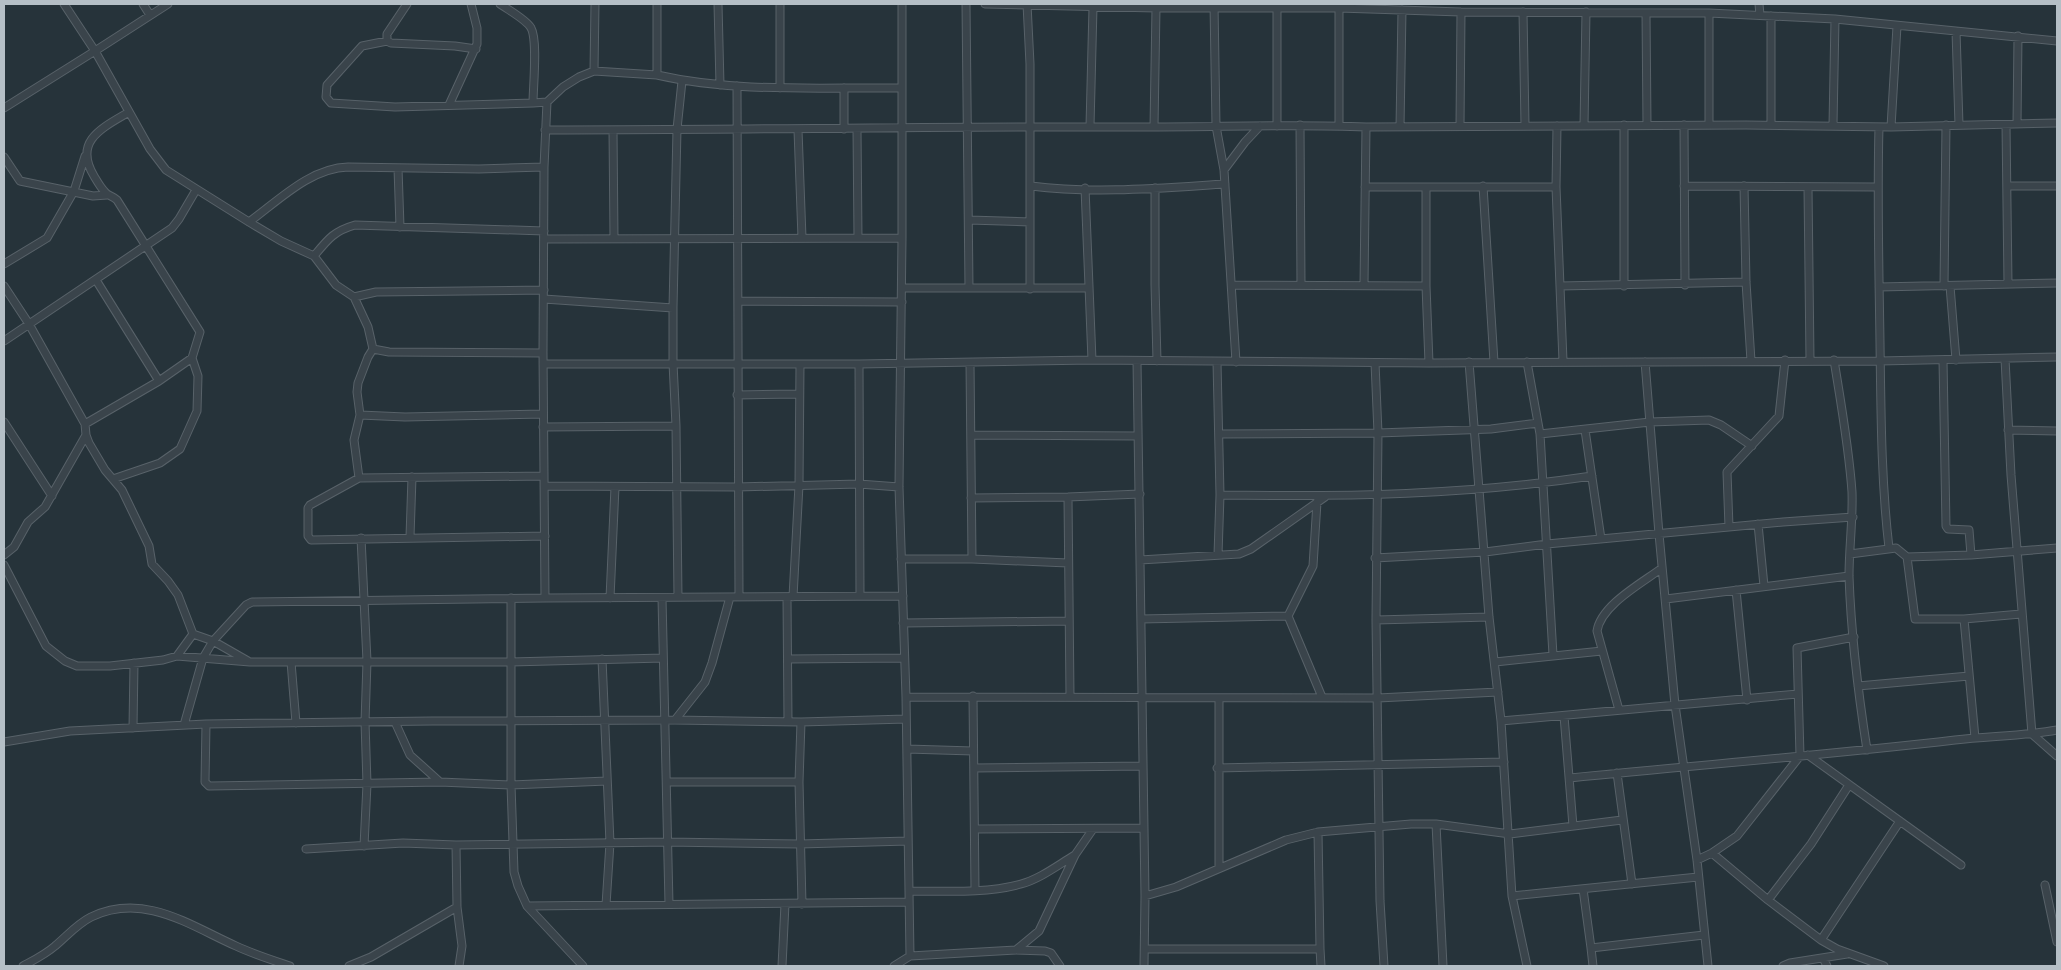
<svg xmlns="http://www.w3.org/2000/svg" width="2061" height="970" font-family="Helvetica,sans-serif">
<rect width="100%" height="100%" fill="#26333a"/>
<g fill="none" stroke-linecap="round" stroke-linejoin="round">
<defs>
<path id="street" d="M 64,4 L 95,51 L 168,4
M 143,4 L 150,15
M 500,4 C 507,9 527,20 531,28 C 538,40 533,87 533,103
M 718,4 L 720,85
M 902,4 L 902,238 L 899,487 L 906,697 L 910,956
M 966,4 L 969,288
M 985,4 L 1156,8 L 1339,8 L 1461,12 L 1709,13 L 1835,19 L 2057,41
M 1027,4 L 1030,64 L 1030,289
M 1214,4 L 1216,126 L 1224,170 L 1236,362
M 1339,4 L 1339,126
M 1759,4 L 1760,15
M 1523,12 L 1525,125
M 1646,13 L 1647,125
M 1709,13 L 1709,125
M 1771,16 L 1771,125
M 1956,31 L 1959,125
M 387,41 L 387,34 L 407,4
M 476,49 L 455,46 L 391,43 L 387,41 L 362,46 L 327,85 L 326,97 L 331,103 L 395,107 L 533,103 L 547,102 L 563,87 L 579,77 L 594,71 L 657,75 L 657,4
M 594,71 L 595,4
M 657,75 C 736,93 821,87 902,88
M 737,86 L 739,597
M 780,88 L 780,4
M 844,88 L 844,129
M 449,105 L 477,44 L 477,28 L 471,4
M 4,108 L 95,51 L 150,149 L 166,170 L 249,222 L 281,241 L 314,256 L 336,285 L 354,297 L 368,327 L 373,349 L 389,352 L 543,353
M 129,112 C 102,128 73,141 94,176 C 97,181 100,187 105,192 C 108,196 113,196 117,200 L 200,332 L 192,358 L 159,381
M 2017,124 L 2018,36
M 1300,125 L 1301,285
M 1624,125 L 1624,286
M 1684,125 L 1685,285
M 1833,125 L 1835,19
M 2006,125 L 2008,284
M 1090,126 L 1093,7
M 1277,126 L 1277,6
M 1460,126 L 1461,12
M 1557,126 L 1556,187 L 1563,361
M 1584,126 L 1586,12
M 1154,127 L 1156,8
M 1400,127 L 1402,10
M 1879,127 C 1877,199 1879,271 1880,343 C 1881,412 1881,480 1889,548
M 1891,127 L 1897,26
M 857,129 L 858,238
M 545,130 C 747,130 949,126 1152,127 C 1223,127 1295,124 1366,127 L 1746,125 L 1891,127 L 2057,123
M 613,130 L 614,239
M 798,130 L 802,238
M 4,157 L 20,181 L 93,196 L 107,195
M 398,168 L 400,227
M 1224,170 L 1245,142 L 1260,126
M 1031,186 C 1094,194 1161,188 1225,184
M 1483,186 L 1494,362
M 1684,186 L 1877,187
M 1744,186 L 1746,282 L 1751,361
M 2008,186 L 2057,186
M 1365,187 L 1556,187
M 1808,187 L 1810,360
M 1085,188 L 1092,360
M 1155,188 L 1155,285 L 1157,361
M 1426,188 L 1426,286 L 1429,363
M 969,220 L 1030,222
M 249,222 C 278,201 310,168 348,167 L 479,169 L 544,167
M 544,239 L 902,238
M 314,256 C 328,239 334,231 355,225 L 544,231
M 4,264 L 47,238 L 74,191 L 85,156
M 1233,285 L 1426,286
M 1364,285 L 1366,127
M 4,286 L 29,324 L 85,424 L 159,381 L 96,280
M 1560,286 L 1746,282
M 1944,286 L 1946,125
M 1950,286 L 1956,360
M 1879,287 L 2057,283
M 902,288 L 1089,288
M 354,297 L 376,292 L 544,290
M 544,299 L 673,308 L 673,363 L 676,426
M 738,301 L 902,302
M 673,308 L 677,129 L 682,81
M 4,341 L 172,228 L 179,219 L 196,190
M 2005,359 L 2011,475 L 2032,734 L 2057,756
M 1834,360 C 1841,404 1849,448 1852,492 C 1853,520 1849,548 1849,576 C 1851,634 1858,692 1867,750
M 1943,360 L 1946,526 L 1948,529 L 1969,530 L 1971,555
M 1137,361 L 1145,896 L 1144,966
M 1217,362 L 1220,495
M 1469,362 L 1489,617 L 1501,721 L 1512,896 L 1527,966
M 1527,362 L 1540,434 L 1553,655
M 1645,362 L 1659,534 L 1675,705 L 1697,860 L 1708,966
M 970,363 L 972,559
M 1375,363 L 1378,433 L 1376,620 L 1380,901 L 1384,966
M 543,364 L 859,364 L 1092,360 L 1429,363 L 1880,361 L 2057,357
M 859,364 L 860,596
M 737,395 L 798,394
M 360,415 L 405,417 L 543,414
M 4,422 L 52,496
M 85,424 L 86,435 L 89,443 L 105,470 L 122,490 L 149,546 L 152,564 L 168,581 L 178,595 L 193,634 L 213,641 L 248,661
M 543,427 L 676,426 L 678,597
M 1585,430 L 1601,539
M 2008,430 L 2057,431
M 1219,434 L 1378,433 L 1491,429 L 1538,423
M 1540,434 L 1650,422 L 1709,420 L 1721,425 L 1752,446
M 972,435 L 1138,436
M 544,476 L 359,478 L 310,505 L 308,508 L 308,536 L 311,540 L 545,536
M 359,478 L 354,440 L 360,415 L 357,392 L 358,383 L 368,357 L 373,349
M 113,479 L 160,463 L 180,449 L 197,411 L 198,376 L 192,358
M 544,486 L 737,487 L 859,484 L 899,487
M 1068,497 L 1070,696
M 971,498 L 1068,497 L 1140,494
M 1758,524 L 1764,586
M 1729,527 L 1727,472 L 1779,416 L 1785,360
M 410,537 L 412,477
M 361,538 L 367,661 L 365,722 L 367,784 L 364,846
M 1850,554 L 1896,548 L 1907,557 L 1971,555 L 2057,548
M 4,555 L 14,547 L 28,522 L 45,507 L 86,435
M 1218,555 L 1220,495 C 1347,497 1466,495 1592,476
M 1907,557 L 1915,619 L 1964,619 L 2021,614
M 1375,558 L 1485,552 L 1547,544 L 1783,522 L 1853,517
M 901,559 L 972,559 L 1068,563
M 1140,560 L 1239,554 L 1251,549 L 1325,497
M 4,565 L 46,646 L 65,661 L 77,666 L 110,666 L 163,660 L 177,656 L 250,662 L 511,662 L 663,658
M 1736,590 L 1747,700
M 787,597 L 788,721
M 793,597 L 799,485 L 800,364
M 511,598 L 511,785 L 514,872 L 518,886 L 527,906 L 583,966
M 545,598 L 543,353 L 544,167 L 547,102
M 610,598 L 615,487
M 662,598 L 669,904
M 1666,599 L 1849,576
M 1288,616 L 1313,566 L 1317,502
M 1288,616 L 1322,697
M 1141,619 L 1288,616
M 1964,619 L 1975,738
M 1376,620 L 1489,617
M 903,623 L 1069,621
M 177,656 L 193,634
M 602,659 L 610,843 L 606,905
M 788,659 L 904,658
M 291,662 L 296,723
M 1495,662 L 1602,651
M 1858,686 L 1969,676
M 973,696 L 975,890
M 906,697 L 1378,698 L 1498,692
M 1219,699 L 1219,868
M 1619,710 L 1597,631 C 1601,605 1642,583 1662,568
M 1564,716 L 1573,826
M 675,720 L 705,682 L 712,663 L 730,597
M 1501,721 L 1798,694
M 395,722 L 410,755 L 440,782
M 801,722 L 799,782 L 802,904
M 206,724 L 205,782 L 209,786 L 440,782 L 511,785 L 607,781
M 184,725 L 203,658 L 213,641 L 246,605 L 252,602 L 545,598 L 903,596
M 133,728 L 134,663
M 4,742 L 70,731 L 206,724 L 432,721 L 675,720 L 801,722 L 906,719
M 907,749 L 973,751
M 1808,755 L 1961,865
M 974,768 L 1143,766
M 1217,768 L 1504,762
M 1617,773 L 1632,884
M 1570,778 C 1698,765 1827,755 1955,740 C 1989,736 2024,736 2057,730
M 667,782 L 799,782
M 1436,824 L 1443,966
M 975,829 L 1143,828
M 1318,832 L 1320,949
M 456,845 L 457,907 L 462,946 L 459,966
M 306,849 L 403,843 L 456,845 L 667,842 L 800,844 L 908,841
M 1712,853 L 1768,900 L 1821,940 L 1837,949 L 1884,966
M 1697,860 L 1712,853 L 1737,836 L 1800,756 L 1797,648 L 1854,637
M 2045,885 L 2057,942
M 1583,889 L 1591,948 L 1704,935
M 909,891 C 945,891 985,894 1021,884 C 1040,879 1058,865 1075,855
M 1145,896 L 1176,887 L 1286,840 L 1318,832 L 1411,824 L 1436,824 L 1510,834 L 1622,820
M 1512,896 L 1698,877
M 1768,900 L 1811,844 L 1849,785
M 527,906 L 909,902
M 1821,940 L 1900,821
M 1591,948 L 1593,966
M 1145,949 L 1320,949 L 1321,966
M 1016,950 L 1039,931 L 1075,855 L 1093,829
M 1823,958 L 1827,966
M 23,966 C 34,960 46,954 55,946 C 67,936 77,924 91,917 C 144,892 189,925 236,946 C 253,954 272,960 290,966
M 349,966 L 371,957 L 457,907
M 782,966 L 785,904
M 894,966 L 910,956 L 1016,950 L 1045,951 L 1051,953 L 1060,966
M 1783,966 L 1790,963 L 1847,954"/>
</defs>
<use href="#street" stroke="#586269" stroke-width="9"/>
<use href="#street" stroke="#3a444b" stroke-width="7"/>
</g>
<rect width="2061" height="970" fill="none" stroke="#b5bfc6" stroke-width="10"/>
</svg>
